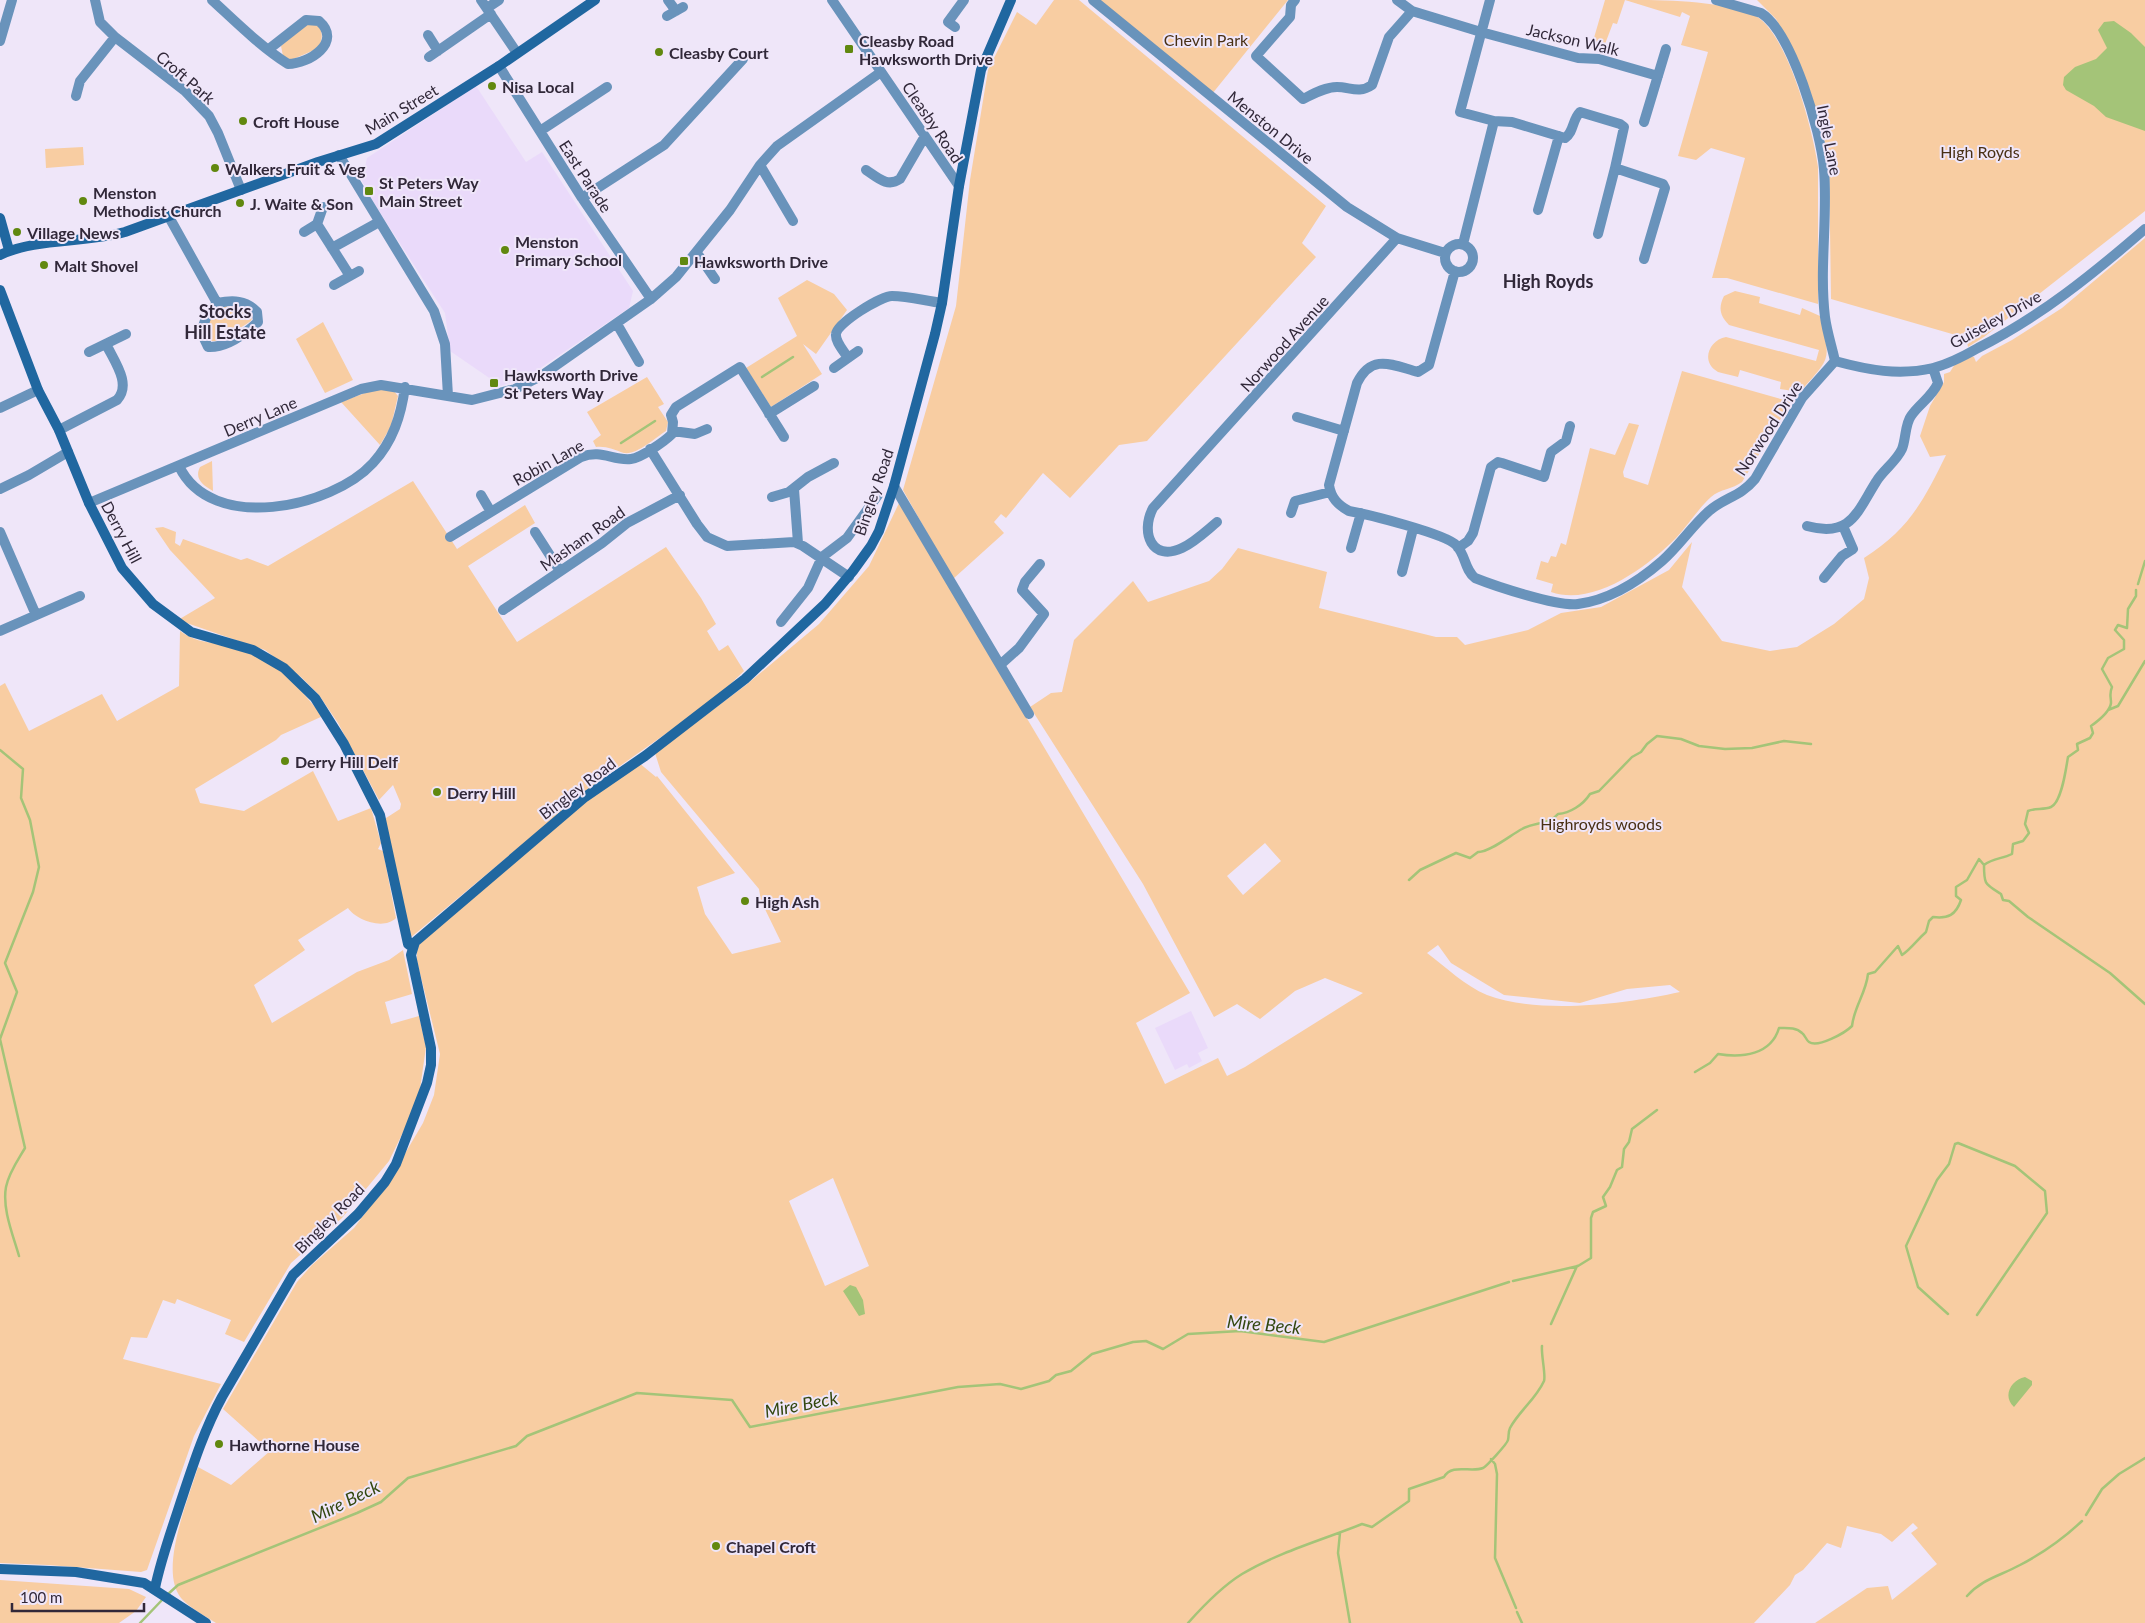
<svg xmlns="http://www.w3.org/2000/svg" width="2145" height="1623" font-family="Lato,sans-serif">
<rect width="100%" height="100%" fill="#efe6f9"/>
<path fill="#eadafa" d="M 476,86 L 526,162 L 542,152 L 633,291 L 629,308 L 530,375 L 501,386 L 450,351 L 445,313 L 377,208 L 362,181 L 367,158 Z
M 1191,1011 L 1208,1048 L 1198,1053 L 1202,1061 L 1189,1068 L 1187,1064 L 1175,1070 L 1155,1028 Z"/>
<path fill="#f8cda2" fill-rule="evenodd" d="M 1054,0 L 1079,0 L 1326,206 L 1302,243 L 1316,257 L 1147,441 L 1119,445 L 1070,498 L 1043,473 L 1006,518 L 1001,514 L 994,522 L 1004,533 L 953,579 L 903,490 L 956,306 L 970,180 L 988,70 L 1017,12 L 1036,25 Z
M 1098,0 L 1288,0 L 1212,94 Z
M 1605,0 L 1625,0 L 1617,24 L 1613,23 L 1602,52 L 1591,48 Z
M 1625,0 C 1667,0 1712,0 1752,14 C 1787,28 1813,131 1818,167 L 1818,304 L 1727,278 L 1712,278 L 1745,158 L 1711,148 L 1696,160 L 1678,156 L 1708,52 L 1681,45 L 1690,16 L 1682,12 L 1680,17 Z
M 1757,0 L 2145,0 L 2145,211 L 1984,337 L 1968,347 L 1966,338 L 1831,299 L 1829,158 L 1799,63 L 1776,19 Z
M 305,23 L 317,24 C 324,33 322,38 319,48 L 291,60 L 283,56 L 281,46 Z
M 83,147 L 84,165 L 46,168 L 45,149 Z
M 2145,238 L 2145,1623 L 1815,1623 L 1867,1588 L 1888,1586 L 1892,1600 L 1937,1564 L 1911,1533 L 1918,1528 L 1913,1523 L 1892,1542 L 1881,1534 L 1847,1526 L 1841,1548 L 1827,1543 L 1803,1570 L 1795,1575 L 1790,1585 L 1754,1623 L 216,1623 C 205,1616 190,1608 181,1598 C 158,1570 189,1498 198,1467 L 231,1485 L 270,1451 L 223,1409 L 297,1282 L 312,1265 L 354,1228 L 387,1184 L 423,1123 L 434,1095 L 440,1054 L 417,961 L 417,951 L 419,944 L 602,788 L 638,762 L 656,777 L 657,776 L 735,873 L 697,887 L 705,914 L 732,954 L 781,942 L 761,901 L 759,889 L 661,772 L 655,753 L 746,685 L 819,624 L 869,566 L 899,503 L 1190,993 L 1136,1023 L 1165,1084 L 1218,1058 L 1227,1076 L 1245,1067 L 1363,993 L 1325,978 L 1295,991 L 1260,1019 L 1237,1004 L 1214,1017 L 1143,884 L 1030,707 L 1051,693 L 1062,692 L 1074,640 L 1133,581 L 1148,602 L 1209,581 L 1222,569 L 1238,548 L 1327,572 L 1319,608 L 1436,637 L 1457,637 L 1465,645 L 1528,630 L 1561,613 L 1601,607 L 1669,570 L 1692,542 L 1682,587 L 1722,641 L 1770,651 L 1797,647 L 1834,624 L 1864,599 L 1869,578 L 1864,558 C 1909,529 1923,502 1946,455 L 1930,457 L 1920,436 L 1930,406 L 1944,382 L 1944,374 L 1950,372 L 1955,364 L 1967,355 L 1974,357 L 1976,362 L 1982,356 L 2012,340 L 2062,308 ZM 1265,843 L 1281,861 L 1243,895 L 1227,876 ZM 1438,945 L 1451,963 L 1504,995 L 1580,1003 L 1627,989 L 1670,985 L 1680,992 C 1626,1004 1539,1015 1487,995 C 1465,986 1446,967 1427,953 ZM 833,1178 L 869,1266 L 825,1286 L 789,1201 Z
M 807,280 L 834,294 L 847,310 L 816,354 L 803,344 L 822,374 L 771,407 L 746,368 L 797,336 L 778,298 Z
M 1735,291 L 1760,297 L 1759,303 L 1800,315 L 1802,308 L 1820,316 C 1831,362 1831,356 1800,392 L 1780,389 L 1781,382 L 1740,370 L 1738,377 C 1732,375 1724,374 1718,372 C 1700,362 1709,340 1726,337 L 1816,361 L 1819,350 L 1729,325 C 1720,316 1718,308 1724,296 Z
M 228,304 L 245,307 L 253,315 L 251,321 L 220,341 L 210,341 L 206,337 C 206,322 212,308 228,304 Z
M 323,322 L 353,380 L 325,393 L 296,339 Z
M 1682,371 L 1791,402 L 1742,482 C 1733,489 1720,489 1711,497 C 1698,509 1688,525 1676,538 C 1647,567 1594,607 1551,592 L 1553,584 L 1536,579 L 1541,561 L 1548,563 L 1551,556 L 1556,557 L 1561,543 L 1566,545 L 1590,448 L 1615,455 L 1629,423 L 1639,425 L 1623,472 L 1624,477 L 1648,485 Z
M 647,377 L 664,404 L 658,407 L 668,422 L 666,431 C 655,438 637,455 624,453 C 614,450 607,446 596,447 L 593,441 L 601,435 L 587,412 Z
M 383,389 L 393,390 L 398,396 L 391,426 L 380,445 L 341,402 L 373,390 Z
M 212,461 L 213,491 C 203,485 194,479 200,467 Z
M 413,481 L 457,549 L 525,505 L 535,523 L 468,566 L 517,642 L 666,547 L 701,598 L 716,624 L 707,631 L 719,651 L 728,645 L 744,671 L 715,699 L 600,780 L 410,938 L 383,820 L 400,809 L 401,804 L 393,785 L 379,800 L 338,723 L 319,695 L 301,677 L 265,650 L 178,620 L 215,598 L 170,550 L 155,528 L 163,527 L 176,532 L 175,543 L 180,546 L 183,539 L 241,560 L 247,558 L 268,566 Z
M 180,631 C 204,649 230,640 253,650 C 281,663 303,694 323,716 L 281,735 L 276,740 L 195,789 L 200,803 L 244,811 L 313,771 L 338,821 L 371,808 L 381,843 L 378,849 L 383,851 L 396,918 C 383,931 355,919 348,908 L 298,940 L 305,950 L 254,985 L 272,1023 L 357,972 L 389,960 L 403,950 L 412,994 L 385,1002 L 391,1024 L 419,1016 L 426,1047 L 420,1089 L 409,1120 L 389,1161 L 342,1218 L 291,1263 L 244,1342 L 225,1334 L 231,1320 L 177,1299 L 175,1304 L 163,1300 L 147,1338 L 131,1337 L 123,1359 L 221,1384 L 194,1436 L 147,1570 L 141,1572 L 48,1565 L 0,1563 L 0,686 L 5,683 L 29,731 L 102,694 L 117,721 L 179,686 Z
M 0,1580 L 129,1589 L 146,1597 L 136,1611 L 119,1623 L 0,1623 Z"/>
<path fill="#a4c478" d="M 2114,21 L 2131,33 L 2145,47 L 2145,131 L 2106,117 L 2094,106 L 2066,90 L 2063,85 L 2064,77 L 2075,67 L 2096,59 L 2107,48 L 2098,30 L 2104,22 Z
M 850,1285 L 856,1287 L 863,1300 L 865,1314 L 859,1316 L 843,1291 Z
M 2025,1377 L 2032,1381 L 2032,1385 L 2014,1407 C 2002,1396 2011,1380 2025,1377 Z"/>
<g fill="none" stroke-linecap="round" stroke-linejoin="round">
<path stroke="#a4c478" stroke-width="2.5" d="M 762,377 L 793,357
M 621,443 L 655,421
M 2138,584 L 2145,561
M 2108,710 L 2118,706 L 2145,661
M 0,750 L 23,769 L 21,798 L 30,820 L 39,867 L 33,892 L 5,963 L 17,992 L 0,1039 L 25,1148 C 18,1160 9,1172 6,1187 C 2,1209 13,1235 19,1256
M 1984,865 C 1984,885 1985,884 2001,894 L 2003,900 L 2009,901 L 2028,917 L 2110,973 L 2145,1004
M 1409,880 L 1420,870 L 1456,853 L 1470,858 L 1478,852 C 1489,853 1512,834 1522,829 C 1534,822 1549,825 1558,814 C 1570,813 1583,805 1590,794 L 1599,791 L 1632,757 L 1641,752 L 1647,744 L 1657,736 L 1681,739 L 1699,746 L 1725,749 L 1752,748 L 1784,741 L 1811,744
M 1695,1072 L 1710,1063 L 1718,1054 C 1742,1058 1771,1055 1779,1028 C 1787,1028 1796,1027 1802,1033 C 1805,1035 1806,1040 1809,1042 C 1818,1048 1845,1033 1852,1026 C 1854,1007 1866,993 1868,974 L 1875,972 L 1898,946 L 1902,955 C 1910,950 1918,939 1926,932 L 1929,921 L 1933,917 C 1948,919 1956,915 1961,900 L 1956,896 L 1956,887 L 1967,880 L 1979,859 L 1984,865 C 1993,858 2002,859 2012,854 L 2013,844 L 2023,841 L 2029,833 L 2025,824 L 2028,811 C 2035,808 2044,810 2051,807 C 2062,802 2066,768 2068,757 L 2078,750 L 2077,744 L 2090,738 L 2093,733 L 2091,726 C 2098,721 2110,712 2111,703 C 2111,696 2109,694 2112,687 L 2102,669 L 2108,658 L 2124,649 L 2124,640 L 2115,630 L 2118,625 L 2127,628 L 2128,609 L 2136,596 L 2136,590
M 1513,1281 L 1578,1266 L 1591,1258 L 1591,1218 L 1593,1212 L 1606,1206 L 1603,1197 L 1610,1187 L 1617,1170 L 1622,1167 L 1624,1149 L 1629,1142 L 1632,1129 L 1657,1110
M 1948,1314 L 1918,1287 L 1906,1246 L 1937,1180 L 1949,1164 L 1955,1144 L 1958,1143 L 2015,1166 L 2045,1191 L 2047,1213 L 1977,1315
M 1551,1324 L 1577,1266
M 1491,1459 L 1495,1464 L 1497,1474 L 1495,1558 L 1516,1608
M 2086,1515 L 2102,1489 L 2119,1474 L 2145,1458
M 1340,1533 L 1338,1553 L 1350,1623
M 167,1595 L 178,1585 L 357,1513 L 381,1502 L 408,1478 L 516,1446 L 527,1436 L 637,1393 L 732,1400 L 750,1427 L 958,1387 L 1000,1384 L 1021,1389 L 1049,1381 L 1056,1375 L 1071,1371 L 1092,1354 L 1133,1342 L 1146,1341 L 1163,1349 L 1188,1334 L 1240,1331 L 1324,1342 L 1509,1282
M 1967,1596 C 1982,1579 2000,1576 2020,1565 C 2043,1553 2063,1539 2082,1521
M 1517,1612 L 1522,1623
M 140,1623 L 163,1599
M 1188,1623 C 1204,1605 1221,1587 1242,1574 C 1279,1552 1322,1540 1362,1524 L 1372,1527 L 1409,1501 L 1409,1489 L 1444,1477 C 1452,1463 1471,1473 1483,1468 C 1486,1467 1507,1444 1508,1440 C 1509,1436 1508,1432 1510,1428 C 1519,1411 1536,1399 1544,1381 C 1546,1375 1541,1355 1542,1346"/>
<path stroke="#6993bb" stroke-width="10" d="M 95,0 L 100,22 L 115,37 L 185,91 L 209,116 L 218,133 L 241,190
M 212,0 C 236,22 261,47 288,64 C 309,64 343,42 319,21 L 306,20 L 269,49
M 481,0 L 517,53
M 668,0 L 676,11
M 832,0 L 959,186
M 1093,0 L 1347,207 L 1397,238 L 1445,253
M 1295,0 L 1291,5 L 1290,17 L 1256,56 L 1303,99 C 1313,94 1325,87 1337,87 C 1350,87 1359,94 1372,85 L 1389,37 L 1412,11
M 1397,0 L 1412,11 L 1481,32 L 1578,58 L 1599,59 L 1658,76
M 1716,0 L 1761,13 C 1792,32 1821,132 1824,169 C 1828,218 1819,268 1825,317 C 1827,332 1832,347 1835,361
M 487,8 L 499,0
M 667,16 L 683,7
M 955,27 L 948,22 L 964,0
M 428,35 L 438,51
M 0,41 L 12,0
M 429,57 L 491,14
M 499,66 L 582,198 L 651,299
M 76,96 L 80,81 L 115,37
M 1494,121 L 1512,122 L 1565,138 C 1574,132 1572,120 1580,112 L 1620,124 L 1624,127 L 1615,168 L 1663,184 L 1665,188 L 1644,259
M 1644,122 L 1666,49
M 540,131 L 607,87
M 339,155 L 434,311 L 445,344 L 448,396
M 760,165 L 793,221
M 866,170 C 877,177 887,188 900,179 L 925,136
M 582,198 L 664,145 L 743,59
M 323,207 L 317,224 L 350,276
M 1538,210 L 1559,136
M 169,217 L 217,303 C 233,300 246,300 257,312 L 258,322 C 245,334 226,348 208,347 L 201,332 L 207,315 L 217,303
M 304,232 L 317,224
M 1598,234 L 1615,168
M1445 258a14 14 0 1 1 28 0a14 14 0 1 1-28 0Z
M 1463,244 L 1494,121 L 1460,112 L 1490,0
M 332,248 L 379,222
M 697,253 L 715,279
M 1455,271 L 1429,365 L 1418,372 C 1392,365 1372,353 1357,383 L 1329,485 C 1331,498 1338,505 1349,511 C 1367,514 1446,534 1456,545 C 1466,555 1464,569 1475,578 C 1495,586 1558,607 1578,604 C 1609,600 1639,581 1662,561 C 1679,546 1692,526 1709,511 C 1725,497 1740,497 1755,479 L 1802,398 L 1835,361
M 334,285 L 359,271
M 617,324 L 639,362
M 89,352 L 126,334
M 848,358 C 844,351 835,342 836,334 C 837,323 881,296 892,296 C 908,296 926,301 942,303
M 1835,361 C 1868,370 1899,376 1933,368 C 1949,364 1964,356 1978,348 C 2040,317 2093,274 2145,229
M 834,368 L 858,351
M 0,408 L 38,390
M 769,414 L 814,386
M 1297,417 L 1344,431
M 59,430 L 117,400 C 132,384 114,361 106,344
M 673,431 L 695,434 L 707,429
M 650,449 L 697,524 L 707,537 L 727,546 L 794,542 L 803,546 L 849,577
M 179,466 C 211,534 332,508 373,463 C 393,441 401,416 405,387
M 894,486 L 1029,714
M 0,489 L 29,475 L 68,452
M 794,489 L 798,543
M 481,495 L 491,512
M 772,497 L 789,492 L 808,477 L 834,463
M 89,503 L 361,389 L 381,385 L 472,400 L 515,389 L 541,376 L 651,299 L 676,277 L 730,210 L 760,165 L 777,146 L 881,72
M 1291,513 L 1295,501 L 1330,492
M 1217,522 C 1206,531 1195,542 1182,548 C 1152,562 1140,533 1153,508 L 1397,238
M 1807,526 C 1851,538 1857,512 1876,482 C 1883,470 1896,462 1902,449 C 1906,439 1905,424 1911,416 C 1919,404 1932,397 1938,383 L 1933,368
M 0,532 L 36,615
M 535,532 L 560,571
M 450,537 L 581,457 C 602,449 612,461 631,459 C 641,458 665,441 672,434 L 673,422 L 671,415 L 676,407 L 740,367 L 784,437
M 1351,548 L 1361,513
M 1458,548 L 1468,541 L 1473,533 L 1491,467 L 1498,462 L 1502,463 L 1544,477 L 1551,452 L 1566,441 L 1570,426
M 1402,572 L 1413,529
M 1824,578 L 1842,556 L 1853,549 L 1843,526
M 503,610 L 602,543 L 627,523 L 680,495
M 781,622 L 808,588 L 822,557 L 847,538 L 878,495
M 0,631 L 80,596
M 1000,665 L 1019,648 L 1044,614 L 1022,590 L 1025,582 L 1040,564"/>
<path stroke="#2067a0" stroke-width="10" d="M 0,218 L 9,250
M 0,255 C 35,238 86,243 125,232 L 318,162 L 376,144 L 499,66 L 595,0
M 0,290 L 38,390 L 59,430 L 89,503 L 122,568 L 153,604 L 191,632 L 253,650 L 284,668 L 315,698 L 344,744 L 380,815 L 408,944 L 412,947
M 0,1569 L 76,1572 L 144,1583 L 206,1623
M 155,1588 C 161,1559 171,1532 180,1504 C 192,1468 204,1430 222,1397 L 293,1275 L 358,1214 L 385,1182 L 396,1164 L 427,1083 L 431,1065 L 431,1048 L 411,955 L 415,942 L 585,797 L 645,756 L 745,679 L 825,604 L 853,571 L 871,546 L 879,531 L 894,486 L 935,334 L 942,303 L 959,186 L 981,70 L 1011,0"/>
</g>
<g fill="#61880f" stroke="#efe6f9" stroke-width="2">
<rect x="844" y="44" width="10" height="10" rx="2.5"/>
<circle cx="659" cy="52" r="5"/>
<circle cx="492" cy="86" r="5"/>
<circle cx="243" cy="121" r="5"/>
<circle cx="215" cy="168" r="5"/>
<rect x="364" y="186" width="10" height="10" rx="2.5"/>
<circle cx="83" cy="201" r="5"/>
<circle cx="240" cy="203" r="5"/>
<circle cx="17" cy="232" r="5"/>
<circle cx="505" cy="250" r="5"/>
<rect x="679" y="256" width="10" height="10" rx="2.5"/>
<circle cx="44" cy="265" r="5"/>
<rect x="489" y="378" width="10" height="10" rx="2.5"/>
<circle cx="285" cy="761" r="5"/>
<circle cx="437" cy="792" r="5"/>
<circle cx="745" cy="901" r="5"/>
<circle cx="219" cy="1444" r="5"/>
<circle cx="716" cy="1546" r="5"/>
</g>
<g text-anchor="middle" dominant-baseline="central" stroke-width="4" stroke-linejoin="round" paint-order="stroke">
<g font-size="16" fill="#493014" stroke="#efe6f9">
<text x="1206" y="39">Chevin Park</text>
<text x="1980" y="151">High Royds</text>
<text x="1601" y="823">Highroyds woods</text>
</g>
<g font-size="16" fill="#312839" stroke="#efe6f9">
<text transform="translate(1573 39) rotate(13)">Jackson Walk</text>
<text transform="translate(186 77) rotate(41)">Croft Park</text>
<text transform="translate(401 109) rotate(-31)">Main Street</text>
<text transform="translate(933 122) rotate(56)">Cleasby Road</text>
<text transform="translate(1271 127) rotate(39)">Menston Drive</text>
<text transform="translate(1830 140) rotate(79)">Ingle Lane</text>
<text transform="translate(586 176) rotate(57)">East Parade</text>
<text transform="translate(1995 319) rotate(-29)">Guiseley Drive</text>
<text transform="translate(1284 343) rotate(-48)">Norwood Avenue</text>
<text transform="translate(260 416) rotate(-23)">Derry Lane</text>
<text transform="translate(1768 428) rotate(-57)">Norwood Drive</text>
<text transform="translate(548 462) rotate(-29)">Robin Lane</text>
<text transform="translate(873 492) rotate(-71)">Bingley Road</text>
<text transform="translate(122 532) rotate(62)">Derry Hill</text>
<text transform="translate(582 538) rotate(-35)">Masham Road</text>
<text transform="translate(577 788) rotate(-37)">Bingley Road</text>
<text transform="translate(329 1218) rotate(-45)">Bingley Road</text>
</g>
<g font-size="16" font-weight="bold" fill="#312839" stroke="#efe6f9" text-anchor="start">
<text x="859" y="40">Cleasby Road<tspan x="859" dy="18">Hawksworth Drive</tspan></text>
<text x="669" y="52">Cleasby Court</text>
<text x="502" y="86">Nisa Local</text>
<text x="253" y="121">Croft House</text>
<text x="225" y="168">Walkers Fruit &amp; Veg</text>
<text x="379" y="182">St Peters Way<tspan x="379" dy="18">Main Street</tspan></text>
<text x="93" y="192">Menston<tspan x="93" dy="18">Methodist Church</tspan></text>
<text x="250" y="203">J. Waite &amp; Son</text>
<text x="27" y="232">Village News</text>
<text x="515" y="241">Menston<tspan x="515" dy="18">Primary School</tspan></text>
<text x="694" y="261">Hawksworth Drive</text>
<text x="54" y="265">Malt Shovel</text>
<text x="504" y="374">Hawksworth Drive<tspan x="504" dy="18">St Peters Way</tspan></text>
<text x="295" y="761">Derry Hill Delf</text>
<text x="447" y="792">Derry Hill</text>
<text x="755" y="901">High Ash</text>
<text x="229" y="1444">Hawthorne House</text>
<text x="726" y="1546">Chapel Croft</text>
</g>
<g font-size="18" font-weight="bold" fill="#312839" stroke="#efe6f9">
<text x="1548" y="281">High Royds</text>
<text x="225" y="311">Stocks<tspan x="225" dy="21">Hill Estate</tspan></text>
</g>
<g font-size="18" font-style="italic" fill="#33470f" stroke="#efe6f9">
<text transform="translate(1264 1324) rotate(5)">Mire Beck</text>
<text transform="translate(801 1404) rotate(-11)">Mire Beck</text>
<text transform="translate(345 1501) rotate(-26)">Mire Beck</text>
</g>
</g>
<path d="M12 1603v8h132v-8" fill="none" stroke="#312839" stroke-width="2.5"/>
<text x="20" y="1603" font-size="15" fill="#312839" stroke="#efe6f9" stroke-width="4" paint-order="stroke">100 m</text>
</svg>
